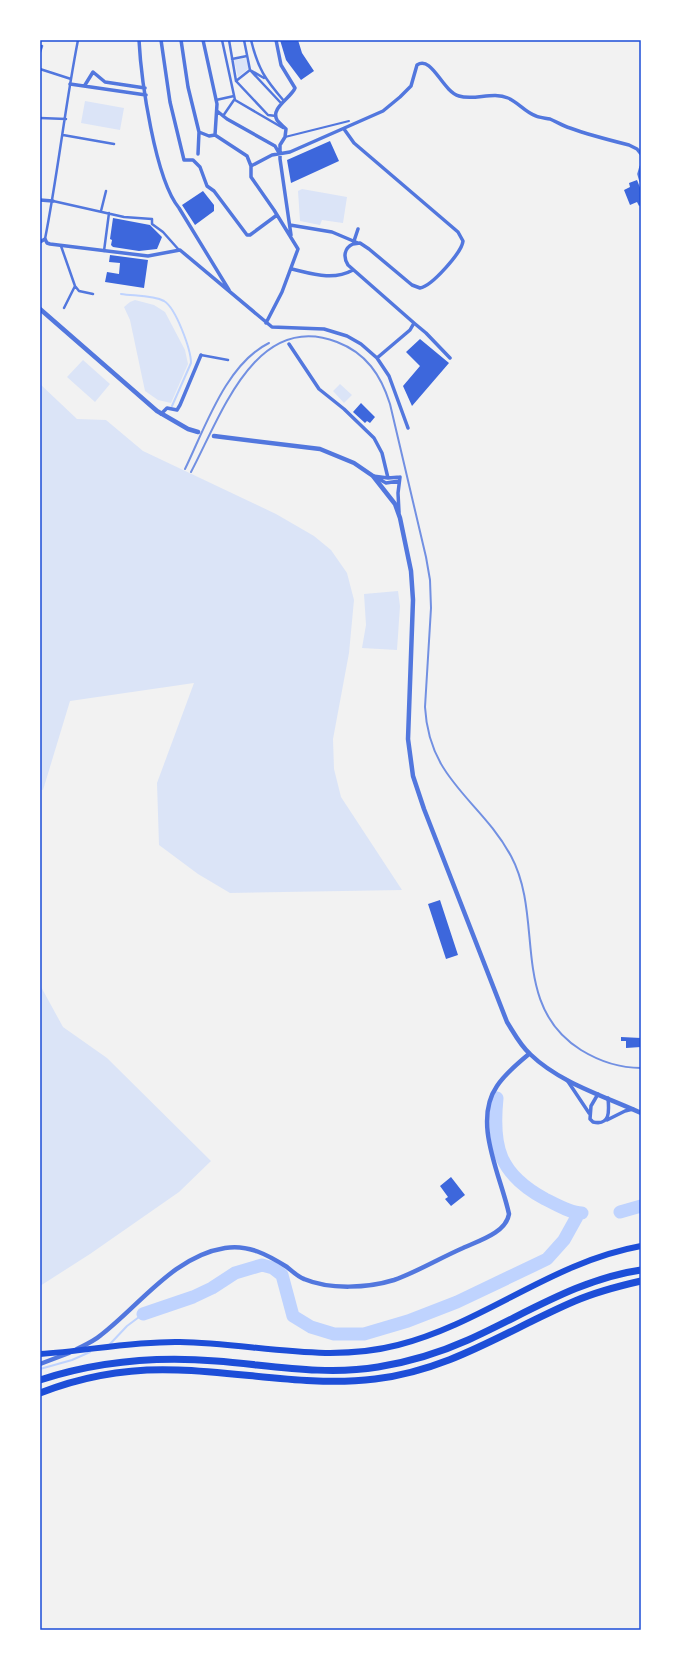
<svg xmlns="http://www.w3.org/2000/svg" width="681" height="1670" font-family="Lato,sans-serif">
<rect width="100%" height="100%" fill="#f2f2f2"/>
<path fill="#dbe4f7" d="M 246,58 L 249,68 L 238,77 L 234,60 Z
M 85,101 L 124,108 L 120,130 L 81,123 Z
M 302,189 L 347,197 L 343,223 L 322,220 L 320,225 L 300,221 L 298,191 Z
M 135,300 L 154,305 L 165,312 L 185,350 L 188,364 L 171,403 L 158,400 L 145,391 L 130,320 L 124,307 L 130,302 Z
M 83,360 L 110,384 L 95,402 L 67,377 Z
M 40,384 L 77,419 L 106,420 L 143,451 L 276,514 L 314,536 L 331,550 L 347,573 L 354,600 L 349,653 L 333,739 L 334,769 L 341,797 L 402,890 L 230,893 L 198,874 L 159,845 L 157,783 L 194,683 L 70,701 L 43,790 L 40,789 Z
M 340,384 L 352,395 L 344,403 L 333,391 Z
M 398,591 L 400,606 L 397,650 L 362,648 L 366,625 L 364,594 Z
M 40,985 L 63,1027 L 107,1058 L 211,1161 L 179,1192 L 90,1254 L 40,1286 Z"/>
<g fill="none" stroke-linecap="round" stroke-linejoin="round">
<path stroke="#bfd3fe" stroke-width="2" d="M 121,294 C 134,296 153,295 164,301 C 176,308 191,350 191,363 L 172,406
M 110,1344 L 127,1326 L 143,1314
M 40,1369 L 72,1360 L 90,1352"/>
<path stroke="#bfd3fe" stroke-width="13" d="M 497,1098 C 492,1147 499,1174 545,1199 C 555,1204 570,1213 582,1213
M 620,1212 L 641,1206
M 143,1314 L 193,1297 L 212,1288 L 235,1273 L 262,1265 L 273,1268 L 282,1275 L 293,1316 L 311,1327 L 334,1334 L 364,1334 L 408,1321 L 457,1302 L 547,1259 L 564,1240 L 579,1213"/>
</g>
<path fill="#3d67dc" d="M 280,40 L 298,40 L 302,53 L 314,71 L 301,80 L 286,60 Z
M 330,141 L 339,161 L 291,183 L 287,160 Z
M 637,180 L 641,190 L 641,205 L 639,206 L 637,202 L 630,205 L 624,190 L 630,187 L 629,183 Z
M 203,191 L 214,205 L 214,211 L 195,225 L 182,205 Z
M 113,218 L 150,225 L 162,237 L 157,249 L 139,251 L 113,247 L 111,245 L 112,240 L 110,239 Z
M 110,255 L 148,260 L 144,288 L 105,282 L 107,272 L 119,274 L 120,263 L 109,262 Z
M 420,339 L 449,363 L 412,406 L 403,386 L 420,366 L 406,352 Z
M 361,403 L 375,417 L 370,423 L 367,421 L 365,423 L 353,412 Z
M 440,900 L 458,955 L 446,959 L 428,904 Z
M 621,1037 L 641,1038 L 641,1047 L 626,1048 L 626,1041 L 621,1041 Z
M 451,1177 L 465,1195 L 451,1206 L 445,1199 L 448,1197 L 440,1186 Z"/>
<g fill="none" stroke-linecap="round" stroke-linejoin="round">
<path stroke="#5277de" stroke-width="2" d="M 285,137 L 349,121"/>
<path stroke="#5277de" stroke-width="2.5" d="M 222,40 L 235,100 L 283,128
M 229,40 L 236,81 L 268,115 L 276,116
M 244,40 L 250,70 L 280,102
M 251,40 C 258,69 265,79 284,101
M 40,48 L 42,46 L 40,52
M 232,59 L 247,56
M 40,69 L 71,79
M 236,81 L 250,70 L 264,78
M 216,100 L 234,96
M 223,116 L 234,100
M 40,118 L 66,119
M 63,135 L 114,144
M 53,201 L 124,217 L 152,219 L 152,224 L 163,232 L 179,250
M 101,211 L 106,191
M 45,239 C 58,173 65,106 78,40
M 61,246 L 75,286 L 79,291 L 93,294
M 104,251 L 109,213
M 64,308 L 75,286
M 201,355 L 228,360"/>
<path stroke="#5277de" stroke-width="3.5" d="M 139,40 C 141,79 155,179 179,208 L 229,290
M 161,40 L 170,102 L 184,160 L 193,160 L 200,167 L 207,186 L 214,191 L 247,235 L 250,235 L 277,215
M 181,40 L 188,87 L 199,132 L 198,154
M 203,40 L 217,104 L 215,135
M 276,40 L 281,65 L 295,88 C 291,98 270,108 277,120 C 279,123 283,126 286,129 L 285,137 L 280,145 L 280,159 L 291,235
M 70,84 L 146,95
M 85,85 L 93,72 L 105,82 L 145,88
M 217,111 L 227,119 L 275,146 L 279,153
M 344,129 L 354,143 L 458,232 L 463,241 C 462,252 432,286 420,288 L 412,285 L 369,249 L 360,243 L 353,244 C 344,248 343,257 348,265 L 414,323 L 410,330 L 377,358
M 199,132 L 209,136 L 215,135
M 215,135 L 247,156 L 251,166
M 251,166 L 272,155 L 290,152 L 383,111 L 400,97 L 411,86 L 417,65 C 432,55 442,91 459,96 C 474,101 493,91 508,98 C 518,102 525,112 536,116 C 540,118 546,118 550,119 C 557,122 563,126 570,128 C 589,135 609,140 629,145 L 637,149 L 641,154
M 251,166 L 251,177 L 274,210 L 298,249 L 282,292 L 266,323
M 641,167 L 639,174 L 641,181
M 40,200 L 53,201
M 290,225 L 332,232 L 358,243
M 354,241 L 358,229
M 40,242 L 45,239 L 47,243 L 50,244 L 148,256 L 180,250 L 272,327 L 324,329 L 347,336 L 361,344 L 377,358 L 389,376 L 408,428
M 292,269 C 313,274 333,281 353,270
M 414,323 L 426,333 L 450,358
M 289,344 L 319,389 L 344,409 L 374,438 L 382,453 L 388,478
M 161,414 L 167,408 L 177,410 L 180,405 L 201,355
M 373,476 L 388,478 L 400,477
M 375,477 L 386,483 L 399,481
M 399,512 L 398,493 L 400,477
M 567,1080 L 589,1113
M 598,1094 L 591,1106 L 590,1119 L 593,1122 C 611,1126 609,1110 608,1098
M 607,1120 L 625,1111 L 633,1109"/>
<path stroke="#5277de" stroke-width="4.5" d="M 40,309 L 157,411 L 188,429 L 198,432
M 214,436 L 320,449 L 354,463 L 373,476 L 395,504 L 400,518 L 411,571 L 413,600 L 408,739 L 413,776 L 424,809 L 507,1022 C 514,1033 520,1045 530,1054 C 560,1083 604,1096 641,1113
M 77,1349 C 85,1345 94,1341 101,1335 C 140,1305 174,1256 225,1248 C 248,1244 268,1255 287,1267 C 292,1271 298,1277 304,1279 C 330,1290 368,1288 394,1280 C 417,1272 440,1258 463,1248 C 478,1241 506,1233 509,1214 C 501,1176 472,1122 497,1086 C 505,1074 518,1063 529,1054
M 40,1364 L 69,1353"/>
<path stroke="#1d4ed8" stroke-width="6" d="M 40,1354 C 87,1351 133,1341 180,1342 C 253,1343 325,1364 398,1345 C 484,1323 552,1262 641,1246"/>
<path stroke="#1d4ed8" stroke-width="7" d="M 40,1380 C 98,1361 155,1356 216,1361 C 269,1365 324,1376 378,1367 C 409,1362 439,1353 468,1340 C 524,1315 578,1279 641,1270
M 40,1393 C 83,1376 132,1368 178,1370 C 244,1372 309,1387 375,1379 C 451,1370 507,1330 575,1301 C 596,1292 619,1286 641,1281"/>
<path stroke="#7290e2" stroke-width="2" d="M 185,469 C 205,428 226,364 269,343
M 191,472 C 220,418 255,310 337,342 C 366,353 381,375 390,404 L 426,557 L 430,580 L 431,608 L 425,707 C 429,781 480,799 511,856 C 545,919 509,1005 581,1050 C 599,1061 619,1068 641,1068"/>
</g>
<rect width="681" height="1670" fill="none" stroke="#ffffff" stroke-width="82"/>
<rect x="41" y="41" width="599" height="1588" fill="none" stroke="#1d4ed8" stroke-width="1.5"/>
</svg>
